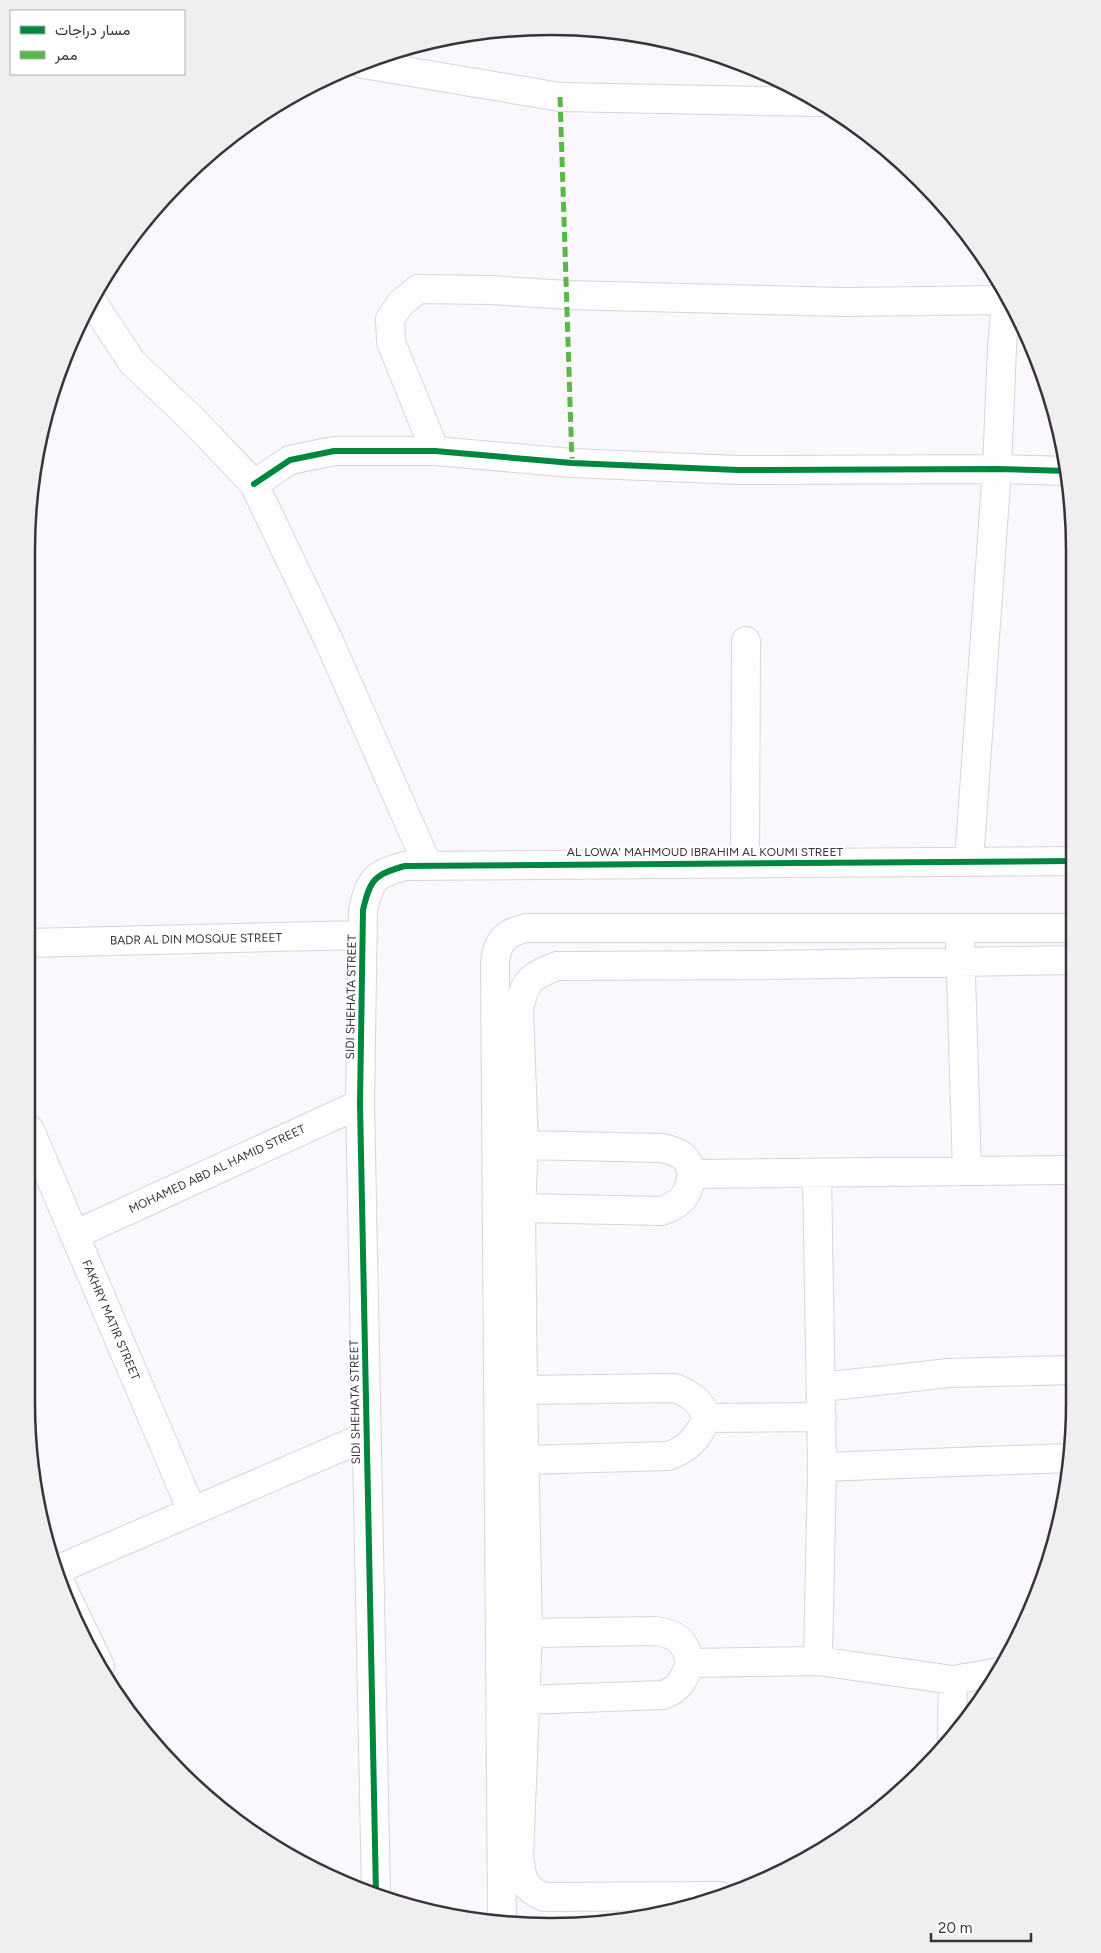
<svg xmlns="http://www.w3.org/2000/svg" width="1101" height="1953" font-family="Figtree,Vazirmatn,sans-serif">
<rect width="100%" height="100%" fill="#faf8fc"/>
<path fill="#f8f0fd" d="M 540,1917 L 653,1917 L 584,1926 L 540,1924 Z"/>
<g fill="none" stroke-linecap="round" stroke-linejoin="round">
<defs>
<path id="minor" d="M 363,64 L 560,97 L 820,102
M 91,300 L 132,362 L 193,420 L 254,484 L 329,641 L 428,866
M 435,451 L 391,342 L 390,319 L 401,303 L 418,289 L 490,290 L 567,295 L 844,302 L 1007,300
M 254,484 L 290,460 L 334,451 L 435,451 L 572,463 L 738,470 L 997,469 L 1068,471
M 969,861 L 997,469 L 1002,347 L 1006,299
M 745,862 L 746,641
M 960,942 L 967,1171
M 29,943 L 363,935
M 30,1130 L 192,1511
M 524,1145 L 662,1148 C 680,1152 688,1156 692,1174 L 1073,1170
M 817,1174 L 822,1467 L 818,1661
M 521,1208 L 662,1211 C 683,1203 688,1196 692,1174
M 74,1235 L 360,1104
M 822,1387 L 949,1373 L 1073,1370
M 523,1390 L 675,1388 C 691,1394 701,1402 707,1418 C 698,1437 688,1450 668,1456 L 524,1460
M 707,1418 L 822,1417
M 822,1467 L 1069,1458
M 53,1568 L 100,1666
M 54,1571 L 367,1436
M 690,1663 L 818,1661 L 953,1680 L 952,1738
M 953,1680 L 999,1672
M 524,1700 L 663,1695 C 680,1689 684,1679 690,1663 C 685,1641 678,1634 655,1631 L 528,1633
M 376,1894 L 360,1104 L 363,910 C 370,879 375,874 405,866 L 1072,861
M 720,1896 L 544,1897 C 522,1888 522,1878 519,1856 L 528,1633 L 523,1390 L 521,1208 L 524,1145 L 519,1010 C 525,980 529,977 557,966 L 769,965 L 1072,960
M 502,1923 L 495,963 C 497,941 505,933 526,928 L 1072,928"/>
</defs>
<use href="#minor" stroke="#d8d5db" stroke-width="30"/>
<use href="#minor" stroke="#fefeff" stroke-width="28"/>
<path stroke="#58b947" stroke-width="5" stroke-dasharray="10 5" stroke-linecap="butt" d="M 560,97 L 572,463"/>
<defs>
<path id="cycleway" d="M 254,484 L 290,460 L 334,451 L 435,451 L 572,463 L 738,470 L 997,469 L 1068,471
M 376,1894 L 360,1104 L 363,910 C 370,879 375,874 405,866 L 1072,861"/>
</defs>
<use href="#cycleway" stroke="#fff" stroke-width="9"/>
<use href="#cycleway" stroke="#00873e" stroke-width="6"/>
</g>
<g text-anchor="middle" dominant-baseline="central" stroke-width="4" stroke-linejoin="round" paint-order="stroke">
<g font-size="12" fill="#39343c" stroke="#fff">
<text x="705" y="852">AL LOWA' MAHMOUD IBRAHIM AL KOUMI STREET</text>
<text transform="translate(196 939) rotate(-1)">BADR AL DIN MOSQUE STREET</text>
<text transform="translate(351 997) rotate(-89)">SIDI SHEHATA STREET</text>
<text transform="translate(217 1169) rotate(-25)">MOHAMED ABD AL HAMID STREET</text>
<text transform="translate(111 1320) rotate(67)">FAKHRY MATIR STREET</text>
<text transform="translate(355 1402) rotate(-91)">SIDI SHEHATA STREET</text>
</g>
</g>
<path d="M0 0H1101V1953H0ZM550 35H551A515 515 0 0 1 1066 550V1403A515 515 0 0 1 551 1918H550A515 515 0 0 1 35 1403V550A515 515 0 0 1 550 35Z" fill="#efefef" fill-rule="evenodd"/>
<path fill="none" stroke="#39343c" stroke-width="2.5" d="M550 35H551A515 515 0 0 1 1066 550V1403A515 515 0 0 1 551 1918H550A515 515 0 0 1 35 1403V550A515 515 0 0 1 550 35Z"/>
<rect x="10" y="10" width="175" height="65" fill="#ffffff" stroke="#b0aeb1"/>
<rect x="20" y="26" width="25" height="8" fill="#00873e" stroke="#b0aeb1"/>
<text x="55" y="35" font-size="15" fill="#39343c">مسار دراجات</text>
<rect x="20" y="51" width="25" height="8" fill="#58b947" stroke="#b0aeb1"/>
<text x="55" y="60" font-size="15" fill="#39343c">ممر</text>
<path d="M931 1933v8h100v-8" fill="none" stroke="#39343c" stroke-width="2.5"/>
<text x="938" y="1933" font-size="15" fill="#39343c" stroke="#ffffff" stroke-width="4" paint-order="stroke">20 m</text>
</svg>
